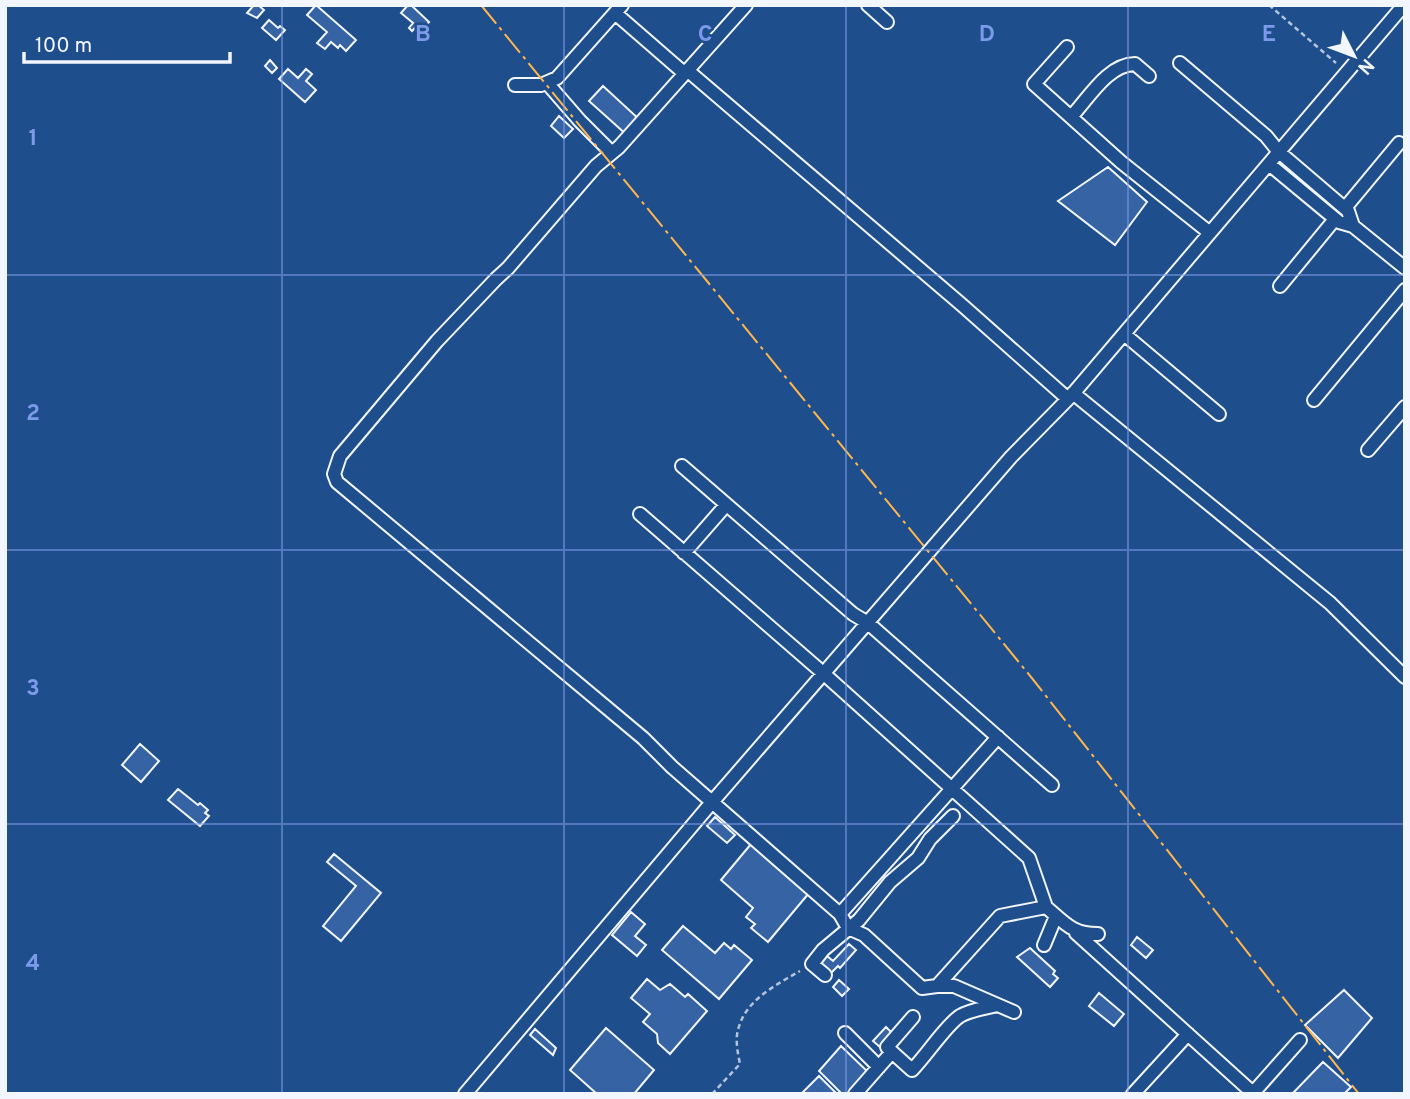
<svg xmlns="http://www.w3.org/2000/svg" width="1410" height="1099" font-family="Overpass,sans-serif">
<rect width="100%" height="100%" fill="#1f4e8c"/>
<path fill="#3563a3" stroke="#f2f6ff" stroke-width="2" d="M 254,5 L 258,5 L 264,10 L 257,18 L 247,13 Z
M 316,5 L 356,40 L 346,51 L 340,45 L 338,48 L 331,42 L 325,49 L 317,43 L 327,32 L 307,15 Z
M 408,5 L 411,5 L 429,22 L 422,30 L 418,25 L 412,31 L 409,28 L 413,23 L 401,13 Z
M 269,20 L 278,28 L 280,26 L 285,30 L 276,40 L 262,28 Z
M 270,60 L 277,68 L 272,73 L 265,66 Z
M 288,69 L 298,78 L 306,69 L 312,74 L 306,81 L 316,90 L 305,102 L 279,79 Z
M 603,86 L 641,121 L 628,136 L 589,101 Z
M 559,116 L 573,129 L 564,138 L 551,126 Z
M 1108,167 L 1147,202 L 1115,245 L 1058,201 Z
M 140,744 L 159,761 L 141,782 L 122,765 Z
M 178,789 L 198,805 L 200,803 L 208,810 L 205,813 L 209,816 L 200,826 L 168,800 Z
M 715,817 L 735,835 L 727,843 L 707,826 Z
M 751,844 L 809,893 L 768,942 L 751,928 L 755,924 L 746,917 L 753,908 L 721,880 Z
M 334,854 L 381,893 L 341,941 L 323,926 L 356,886 L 327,862 Z
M 631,912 L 645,924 L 635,936 L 646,945 L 637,956 L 612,935 Z
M 683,926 L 715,953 L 724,943 L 731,949 L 734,945 L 752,960 L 719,999 L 662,950 Z
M 1137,937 L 1153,950 L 1146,958 L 1131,945 Z
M 849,944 L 856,950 L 840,968 L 838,966 L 830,974 L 820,965 L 827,956 L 833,961 Z
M 1030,948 L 1055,971 L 1053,974 L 1058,978 L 1050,987 L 1017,957 Z
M 647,979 L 660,990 L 670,984 L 685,997 L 688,994 L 707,1011 L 670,1054 L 658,1043 L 657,1034 L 643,1022 L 650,1014 L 631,998 Z
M 839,980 L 849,989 L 842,996 L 833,987 Z
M 1344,990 L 1372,1018 L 1338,1058 L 1305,1025 Z
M 1099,993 L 1124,1014 L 1114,1026 L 1089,1006 Z
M 886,1027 L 892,1033 L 880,1047 L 873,1041 Z
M 606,1028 L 654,1070 L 634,1094 L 597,1094 L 570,1070 Z
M 535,1029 L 556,1048 L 553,1055 L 530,1035 Z
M 841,1046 L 870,1074 L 851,1094 L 842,1094 L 819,1071 Z
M 1323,1062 L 1351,1087 L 1344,1094 L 1292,1094 Z
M 819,1076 L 837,1094 L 801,1094 Z"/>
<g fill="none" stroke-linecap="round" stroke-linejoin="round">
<defs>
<path id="street" d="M 746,5 L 619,147 L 596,166 L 508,268 L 496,279 L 437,341 L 340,456 L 334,474 L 337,482 L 643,738 L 672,767 L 840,914 L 848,928 L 864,935 L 922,988 L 937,986 L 1000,916 L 1046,907 C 1065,923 1072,934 1098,934
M 868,5 L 887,22
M 615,13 L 684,73
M 1067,47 L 1034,84 L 1121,162 L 1210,233
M 1180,63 L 1266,136 L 1279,152 L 1348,211 L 1353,226
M 687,70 L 962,305 L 1068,399
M 547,83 L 580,121 L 612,153
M 515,85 L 541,85 L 557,78 L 622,5
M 1071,117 C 1088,99 1108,64 1135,64 L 1149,76
M 1269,164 L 1339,222 L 1353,226 L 1405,268
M 1345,208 L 1399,143
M 1280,286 L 1335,219
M 1124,334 L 1219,414
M 1073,393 L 1330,603 L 1405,677
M 1314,400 L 1405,290
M 1368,450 L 1405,407
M 682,466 L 853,614 L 868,623 L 1052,785
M 640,514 L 823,673 L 1029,858 L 1046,907
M 684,553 L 726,505
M 840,914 L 998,737
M 1076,933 L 1254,1094
M 1044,945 L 1056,916
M 825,975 L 812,964 L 823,950 L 859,920 L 890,882 L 918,858 L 930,839 L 953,816
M 937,986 L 954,986 L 1014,1012
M 845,1033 L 879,1067
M 892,1052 L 887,1047 L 913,1017
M 1253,1093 L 1300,1040
M 465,1094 L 713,801 L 1011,457 L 1071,396 L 1404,5
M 855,1094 L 892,1052 L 912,1070 C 926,1056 946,1025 960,1016 C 970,1010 985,1008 997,1005
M 1133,1094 L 1188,1034"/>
</defs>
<use href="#street" stroke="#f2f6ff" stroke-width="16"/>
<path stroke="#b3c4dc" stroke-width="2.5" stroke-dasharray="5 3.5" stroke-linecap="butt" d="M 1269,5 L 1336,63
M 712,1094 L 740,1064 C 738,1054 735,1040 738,1030 C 745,1000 776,985 800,971"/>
<use href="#street" stroke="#1f4e8c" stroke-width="12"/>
<path stroke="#ffb74d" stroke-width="2" stroke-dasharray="24 5 3.5 5" stroke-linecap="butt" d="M 481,5 L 1031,677 L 1359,1094"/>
</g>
<path fill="none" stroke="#7d9aea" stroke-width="2" stroke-opacity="0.55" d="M 282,5 L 282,1094M 564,5 L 564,1094M 846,5 L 846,1094M 1128,5 L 1128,1094M 5,275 L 1405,275M 5,550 L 1405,550M 5,824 L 1405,824"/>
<g font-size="23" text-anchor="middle" font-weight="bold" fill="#7d9aea" stroke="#1f4e8c" stroke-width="5" stroke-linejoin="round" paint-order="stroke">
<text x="423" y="41">B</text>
<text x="705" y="41">C</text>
<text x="987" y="41">D</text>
<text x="1269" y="41">E</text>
<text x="33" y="145">1</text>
<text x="33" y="420">2</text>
<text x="33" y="695">3</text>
<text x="33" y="970">4</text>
</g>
<rect width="1410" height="1099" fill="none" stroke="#f2f6ff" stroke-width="14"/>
<g transform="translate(1354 56) rotate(132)" stroke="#1f4e8c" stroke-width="5" paint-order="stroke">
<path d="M0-5L12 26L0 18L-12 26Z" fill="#f2f6ff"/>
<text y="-10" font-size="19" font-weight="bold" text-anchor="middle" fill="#f2f6ff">N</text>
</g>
<path d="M24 52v10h206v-10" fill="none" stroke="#f2f6ff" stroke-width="3.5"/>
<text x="35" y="52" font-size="21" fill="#f2f6ff" stroke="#1f4e8c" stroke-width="5" paint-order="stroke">100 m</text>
</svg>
